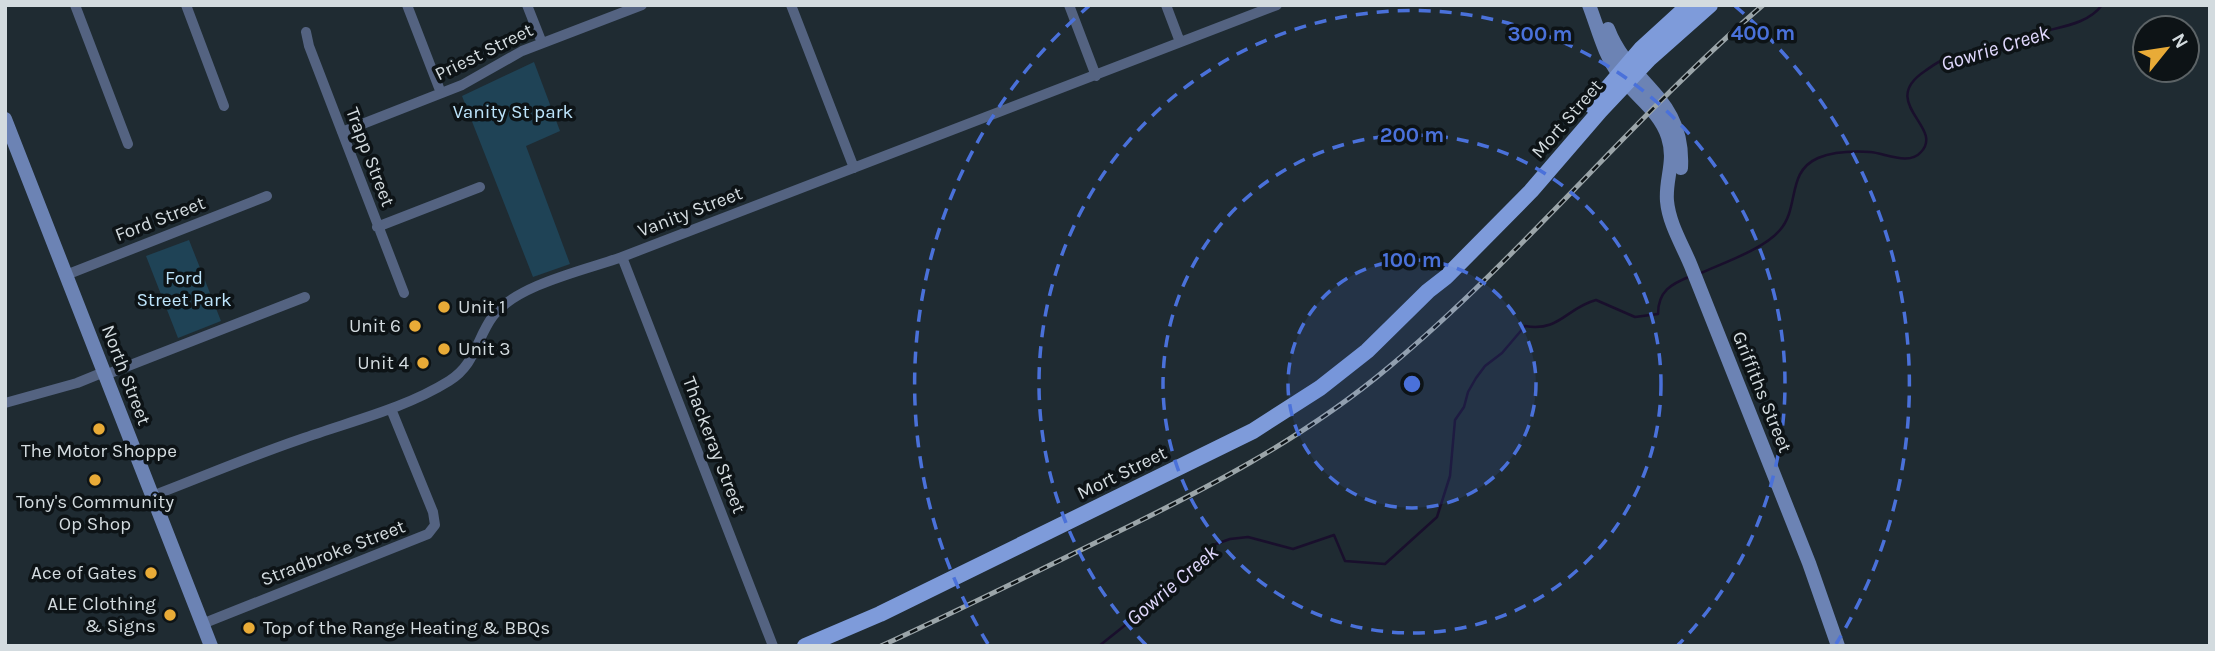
<svg xmlns="http://www.w3.org/2000/svg" width="2215" height="651" font-family="Karla,sans-serif">
<rect width="100%" height="100%" fill="#1f2b32"/>
<path fill="#1f4356" d="M 534,62 L 560,131 L 526,146 L 570,264 L 533,277 L 462,96 Z
M 189,240 L 221,321 L 178,338 L 146,256 Z"/>
<g fill="none" stroke-linecap="round" stroke-linejoin="round">
<path stroke="#190f2c" stroke-width="2.5" d="M 1701,273 C 1723,263 1764,249 1780,230 C 1800,207 1786,172 1818,158 C 1833,152 1854,151 1870,152 C 1885,153 1909,166 1921,152 C 1945,127 1877,103 1925,71 C 1931,67 1937,62 1943,60 C 1957,54 1972,58 1986,55 C 2001,52 2015,42 2029,36 C 2052,27 2086,27 2102,5
M 1099,646 L 1193,571 L 1202,557 L 1216,544 L 1230,539 L 1248,537 L 1293,549 L 1334,535 L 1345,561 L 1385,564 L 1437,517 L 1450,476 L 1455,420 L 1464,407 L 1468,392 L 1476,378 L 1485,366 L 1502,353 L 1525,326 C 1560,332 1566,308 1596,300 L 1635,317 L 1658,314 C 1658,291 1671,284 1691,276"/>
<path stroke="#546381" stroke-width="10" d="M 75,5 L 128,144
M 186,5 L 224,106
M 407,5 L 441,93
M 527,5 L 542,43
M 791,5 L 854,168
M 1069,5 L 1096,76
M 1166,5 L 1180,42
M 306,32 L 309,46 L 404,293
M 342,132 L 462,85 L 522,51 L 642,5
M 377,227 L 480,187
M 622,257 L 773,646
M 66,275 L 267,196
M 105,375 L 305,297
M 5,403 L 77,383 L 104,372
M 152,496 C 202,477 251,456 301,439 C 351,421 404,409 449,381 C 476,364 476,339 493,316 C 516,285 585,270 622,257 L 1277,5
M 202,624 L 428,534 L 435,525 L 433,512 L 391,409"/>
<path stroke="#6c83b4" stroke-width="14" d="M 1589,5 C 1598,28 1604,55 1619,74 C 1635,96 1660,111 1668,137 C 1676,161 1665,179 1667,201 C 1669,224 1683,246 1691,266 L 1809,563 L 1838,646
M 1608,29 C 1630,86 1685,96 1681,168
M 5,119 L 211,646"/>
<path stroke="#7e9bda" stroke-width="16" d="M 1592,106 L 1641,49 L 1689,5
M 805,646 L 880,614 L 1253,431 L 1320,388 L 1367,351 L 1428,291 L 1446,277 L 1531,191 L 1600,111 L 1649,59 L 1710,5"/>
<defs>
<path id="rail" d="M 881,646 C 955,612 1028,576 1101,540 C 1202,491 1302,440 1389,367 C 1522,256 1632,118 1763,5"/>
</defs>
<use href="#rail" stroke="#9ba5a9" stroke-width="5"/>
<use href="#rail" stroke="#0d1316" stroke-width="2.5" stroke-dasharray="8" stroke-linecap="butt"/>
</g>
<circle cx="1412" cy="384" r="124" fill="#4a71da" fill-opacity=".12"/>
<g fill="none" stroke="#4a71da" stroke-width="3.5" stroke-dasharray="12 9">
<circle cx="1412" cy="384" r="124"/>
<circle cx="1412" cy="384" r="249"/>
<path d="M1146 645A373 373 0 1 1 1678 645"/>
<path d="M988 644A497 497 0 0 1 1089 6M1735 6A497 497 0 0 1 1836 644"/>
</g>
<g fill="#e9ab37" stroke="#0d1316" stroke-width="2.5">
<circle cx="444" cy="307" r="7"/>
<circle cx="415" cy="326" r="7"/>
<circle cx="444" cy="349" r="7"/>
<circle cx="423" cy="363" r="7"/>
<circle cx="99" cy="429" r="7"/>
<circle cx="95" cy="480" r="7"/>
<circle cx="151" cy="573" r="7"/>
<circle cx="170" cy="615" r="7"/>
<circle cx="249" cy="628" r="7"/>
</g>
<g text-anchor="middle" dominant-baseline="central" stroke-width="7" stroke-linejoin="round" paint-order="stroke">
<g font-size="19" fill="#d3dbdf" stroke="#0d1316">
<text transform="translate(484 52) rotate(-26)">Priest Street</text>
<text transform="translate(1567 119) rotate(-49)">Mort Street</text>
<text transform="translate(370 157) rotate(69)">Trapp Street</text>
<text transform="translate(690 212) rotate(-21)">Vanity Street</text>
<text transform="translate(160 219) rotate(-21)">Ford Street</text>
<text transform="translate(126 375) rotate(69)">North Street</text>
<text transform="translate(1762 392) rotate(68)">Griffiths Street</text>
<text transform="translate(714 445) rotate(69)">Thackeray Street</text>
<text transform="translate(1122 473) rotate(-26)">Mort Street</text>
<text transform="translate(333 553) rotate(-21)">Stradbroke Street</text>
</g>
<g font-size="19" fill="#bde4fb" stroke="#0d1316">
<text x="513" y="112">Vanity St park</text>
<text x="184" y="278">Ford<tspan x="184" dy="22">Street Park</tspan></text>
</g>
<g font-size="19" fill="#d3dbdf" stroke="#0d1316" text-anchor="end">
<text x="458" y="307" text-anchor="start">Unit 1</text>
<text x="401" y="326">Unit 6</text>
<text x="458" y="349" text-anchor="start">Unit 3</text>
<text x="409" y="363">Unit 4</text>
<text x="99" y="451" text-anchor="middle">The Motor Shoppe</text>
<text x="95" y="502" text-anchor="middle">Tony's Community<tspan x="95" dy="22">Op Shop</tspan></text>
<text x="137" y="573">Ace of Gates</text>
<text x="156" y="604">ALE Clothing<tspan x="156" dy="22">&amp; Signs</tspan></text>
<text x="263" y="628" text-anchor="start">Top of the Range Heating &amp; BBQs</text>
</g>
<g font-size="21" font-style="italic" fill="#e0d8fd" stroke="#0d1316">
<text transform="translate(1995 48) rotate(-17)">Gowrie Creek</text>
<text transform="translate(1172 585) rotate(-40)">Gowrie Creek</text>
</g>
</g>
<circle cx="1412" cy="384" r="10" fill="#4a71da" stroke="#0d1316" stroke-width="3.5"/>
<g font-size="21" text-anchor="middle" font-weight="bold" fill="#4a71da" stroke="#0d1316" stroke-width="7" stroke-linejoin="round" paint-order="stroke">
<text x="1763" y="40">400 m</text>
<text x="1540" y="41">300 m</text>
<text x="1412" y="142">200 m</text>
<text x="1412" y="267">100 m</text>
</g>
<rect width="2215" height="651" fill="none" stroke="#d3dbdf" stroke-width="14"/>
<g transform="translate(2166 49) rotate(60)"><circle r="33" fill="#0d1316" stroke="#5c6366" stroke-width="2"/>
<path d="M0-5L12 26L0 18L-12 26Z" fill="#e9ab37"/>
<text y="-10" font-size="19" font-weight="bold" text-anchor="middle" fill="#d3dbdf">N</text>
</g>
</svg>
